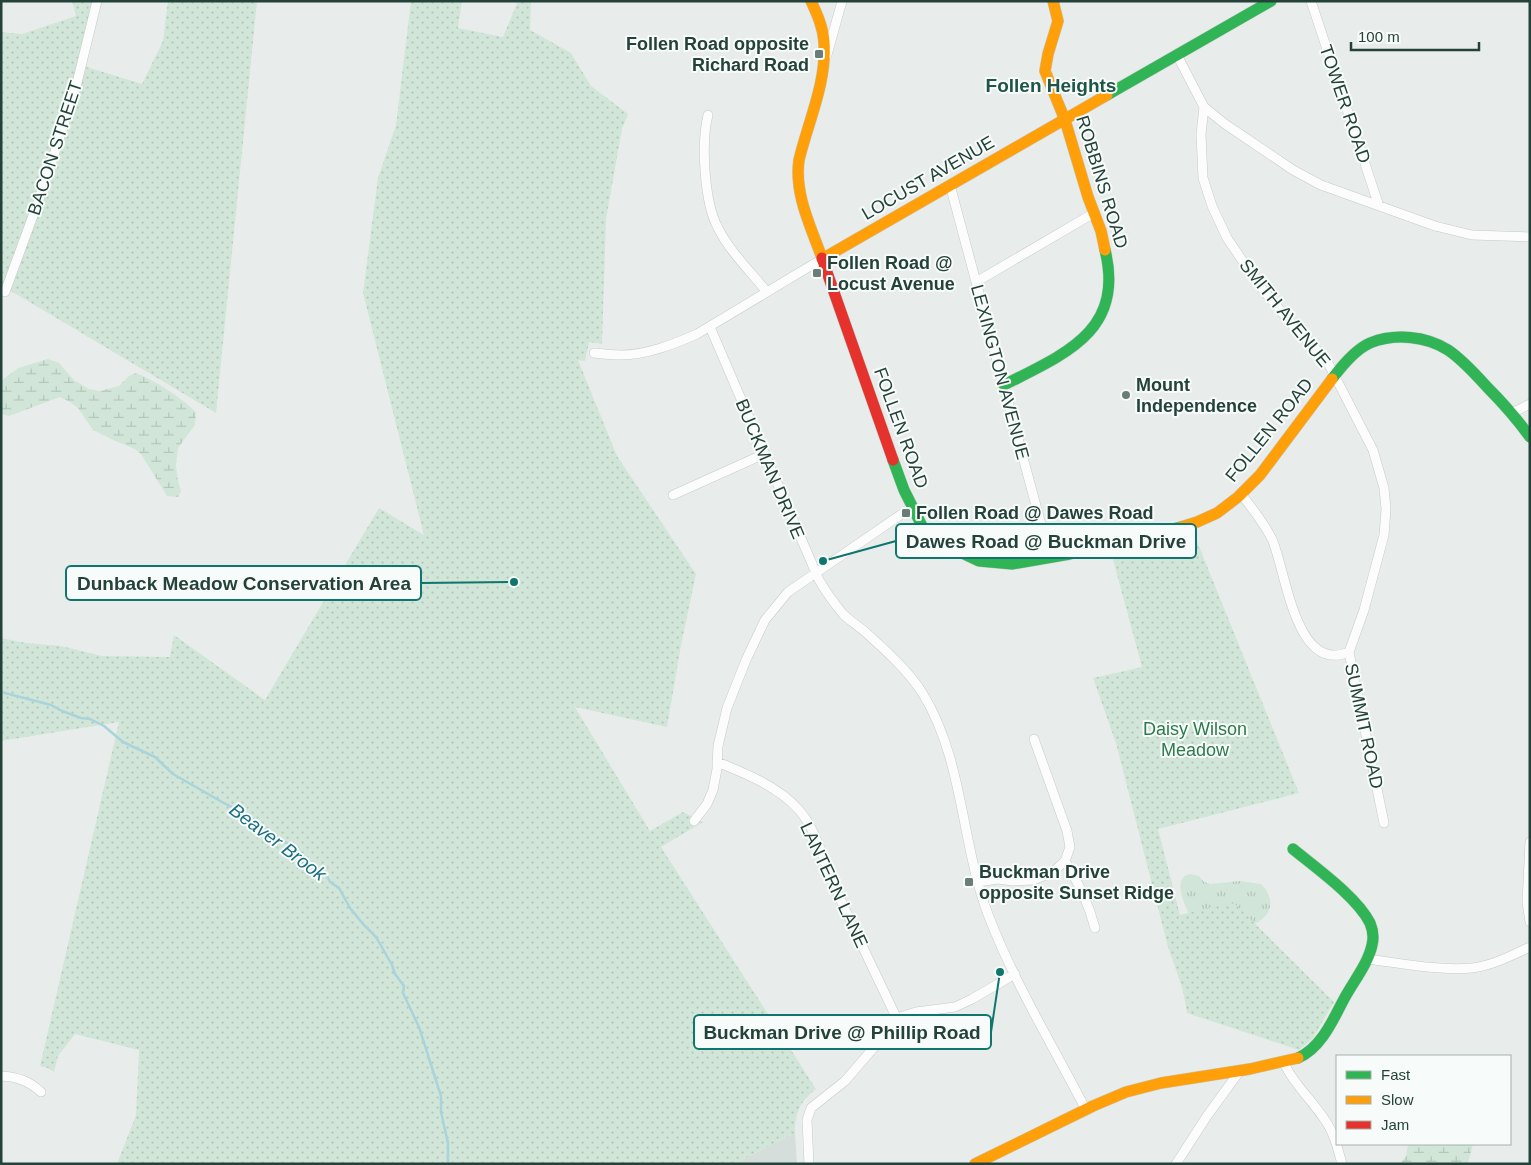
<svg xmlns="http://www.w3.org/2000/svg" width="1531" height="1165" font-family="Arial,sans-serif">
<defs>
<pattern id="grass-tufts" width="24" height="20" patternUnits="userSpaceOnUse" patternTransform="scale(1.25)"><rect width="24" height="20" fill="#d1e6d8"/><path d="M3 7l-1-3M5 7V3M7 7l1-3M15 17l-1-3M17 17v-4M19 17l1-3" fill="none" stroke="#b3c6ba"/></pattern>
<pattern id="wetland-marsh" width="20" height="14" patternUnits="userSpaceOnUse" patternTransform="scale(1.25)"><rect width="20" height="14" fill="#d1e6d8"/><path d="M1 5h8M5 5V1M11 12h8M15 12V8" fill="none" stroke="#b3c6ba"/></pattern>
<pattern id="park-dots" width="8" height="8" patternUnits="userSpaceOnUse" patternTransform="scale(1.25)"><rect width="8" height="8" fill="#d1e6d8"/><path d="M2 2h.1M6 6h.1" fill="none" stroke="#b3c6ba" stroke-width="1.8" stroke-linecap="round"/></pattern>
</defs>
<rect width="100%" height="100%" fill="#e8edeb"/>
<path fill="#d6dedb" d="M 795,1133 L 797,1164 L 734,1164 Z"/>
<path fill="url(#grass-tufts)" d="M 1190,874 L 1199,876 L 1204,882 L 1210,884 L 1240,881 L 1261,884 C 1279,902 1269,922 1246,926 C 1236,928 1207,924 1195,924 C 1188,913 1169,878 1190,874 Z"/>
<path fill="url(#wetland-marsh)" d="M 48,359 L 59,363 L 74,380 L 89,389 L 100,391 L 119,386 L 129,376 L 136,373 C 158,382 179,396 196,412 L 195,425 L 178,448 L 176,465 L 178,481 L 181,491 L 178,497 L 167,496 L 141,454 L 135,449 L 113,440 L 93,430 L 78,408 L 70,402 L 60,397 L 9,416 L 1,414 L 1,381 L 18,368 Z
M 1408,1144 L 1473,1144 L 1468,1164 L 1400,1164 L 1406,1156 Z"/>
<path fill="url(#park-dots)" d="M 72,1 L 94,1 L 77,64 L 142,84 L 163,41 L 168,1 L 257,1 L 216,413 L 11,291 L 4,288 L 1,294 L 1,32 L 22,34 L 76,16 Z
M 411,1 L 462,1 L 458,28 L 503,37 L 518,1 L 531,1 L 530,30 L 571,53 L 591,86 L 628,114 L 622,129 L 606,219 L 602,344 L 589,342 L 585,361 L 578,360 L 617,456 L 696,574 L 681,645 L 667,727 L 575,707 L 650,831 L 683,812 L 703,822 L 661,847 L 816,1089 C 800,1101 795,1113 795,1133 L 734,1164 L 117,1164 L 136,1115 L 139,1050 L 75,1034 L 58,1056 L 54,1072 L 48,1068 L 40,1066 L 119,722 L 1,741 L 1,638 L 26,643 L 61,646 L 102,656 L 170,657 L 174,635 L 265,700 L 379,508 L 424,535 L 363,293 L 378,178 L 396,125 Z
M 1196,539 L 1299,793 L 1158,829 L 1180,915 L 1233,902 L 1334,1002 L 1313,1038 L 1299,1050 L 1187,1013 L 1183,990 L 1168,947 L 1116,743 L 1093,678 L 1142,667 L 1112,556 Z"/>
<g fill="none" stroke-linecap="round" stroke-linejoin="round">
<path stroke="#a9d4db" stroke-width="2.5" d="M 1,692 L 51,705 L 62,711 L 81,718 L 90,719 L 104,726 L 123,742 L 155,757 L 173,774 L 222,802 L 249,816 L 271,834 L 288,844 L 312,866 L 325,873 L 330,882 L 339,888 L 350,908 L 363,924 L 376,937 L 392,965 L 395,974 L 404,986 L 403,993 L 419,1027 L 441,1096 L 441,1112 L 448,1143 L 448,1164"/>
<defs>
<path id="street" d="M 1311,1 L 1379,206
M 827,55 L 842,1
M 1177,55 L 1204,107 L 1225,124 L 1293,170 L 1321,185 L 1435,226 L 1472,235 L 1530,237
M 1204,107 L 1201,134 L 1203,178 L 1212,206 L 1227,238 L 1259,285 L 1295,328 L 1326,359 L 1373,450 L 1384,488 L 1386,509 L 1384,535 L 1364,610 L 1349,652 L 1384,823
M 708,115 C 701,143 704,202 718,228 C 730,252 751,272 767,292
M 950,185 L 1050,558
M 976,282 L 1094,213
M 5,292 L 45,183 L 76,87 L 97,1
M 710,327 L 819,580 C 826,592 834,603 843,614 C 849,620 857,625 864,631 C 883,648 909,671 923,694 C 964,761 961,845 989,917 C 1015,984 1053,1046 1086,1110
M 594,353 C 603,354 612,355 621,355 C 647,355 674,344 697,334 L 822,259
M 1512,413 L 1530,404
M 1241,494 C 1252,508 1264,523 1272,539 C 1286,570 1295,675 1349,652
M 673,495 L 764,454
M 1034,739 L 1067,831 L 1070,847 L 1065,861
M 717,762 C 745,773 779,787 799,810 C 815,828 822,856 831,878 C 852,926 875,972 897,1019
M 694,821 L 707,804 L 713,790 L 717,769 L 718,746 L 727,708 L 746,660 L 765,620 L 788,592 L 912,507
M 1530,842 L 1527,902 L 1530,922
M 978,882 L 998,879 L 1013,881 L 1033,880 L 1053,872 L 1065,861 C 1079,884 1088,902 1095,928
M 1367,959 C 1401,963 1437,971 1472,968 C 1492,966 1512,955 1530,947
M 1284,1063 C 1294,1085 1312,1100 1325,1120 C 1334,1133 1338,1149 1342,1164
M 1,1076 C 18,1077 29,1081 41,1092
M 809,1164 L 807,1120 L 811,1108 L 845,1081 L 900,1017 L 916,1012 L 955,1007 L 972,999 L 1015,974
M 1176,1164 L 1207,1116 L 1239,1072"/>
<path id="fast" d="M 1107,95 L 1271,1
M 1332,379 C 1341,367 1356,349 1370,343 C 1395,333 1426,336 1448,350 C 1463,360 1476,375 1487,387 C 1503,403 1517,419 1530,437
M 1004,385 C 1065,354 1125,331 1105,250
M 893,460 L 904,490 L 922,526 L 941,543 L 979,561 L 1012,564 L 1070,554 L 1181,527
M 1293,849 C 1316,868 1357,897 1370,923 C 1373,930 1374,937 1372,945 C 1368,964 1353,982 1344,999 C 1333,1020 1321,1048 1298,1058"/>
<path id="slow" d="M 811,1 C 817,14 823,27 824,42 C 827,82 808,122 799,160 C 794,194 811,227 822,258
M 1053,1 L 1058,21 L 1048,54 L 1045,71 L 1065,120 L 1088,197 L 1101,231 L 1105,250
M 822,259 L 1107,95
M 1181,527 L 1197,522 L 1217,513 L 1238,497 L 1260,475 L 1332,379
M 975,1164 L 1093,1106 L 1126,1092 L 1161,1083 L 1250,1069 L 1298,1058"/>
<path id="jam" d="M 822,258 L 893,460"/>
</defs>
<use href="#street" stroke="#c5cac8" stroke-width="10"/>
<use href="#fast" stroke="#c3cbc8" stroke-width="12"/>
<use href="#slow" stroke="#c3cbc8" stroke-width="12"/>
<use href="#jam" stroke="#c3cbc8" stroke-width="12"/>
<use href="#street" stroke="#fcfcfc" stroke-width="9"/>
<use href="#fast" stroke="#30b455" stroke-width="11"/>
<use href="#slow" stroke="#ff9f0a" stroke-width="11"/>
<use href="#jam" stroke="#e5322d" stroke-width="11"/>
</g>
<g fill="#697e78" stroke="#f7fbf9" stroke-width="2">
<rect x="814" y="49" width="10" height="10" rx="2.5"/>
<rect x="812" y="268" width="10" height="10" rx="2.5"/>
<circle cx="1126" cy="395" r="5"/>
<rect x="901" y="508" width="10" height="10" rx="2.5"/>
<rect x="964" y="877" width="10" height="10" rx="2.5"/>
</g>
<g text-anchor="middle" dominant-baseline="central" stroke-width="4" stroke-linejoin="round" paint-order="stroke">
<g font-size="18" font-weight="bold" fill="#24423a" stroke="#f7fbf9" text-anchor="start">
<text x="809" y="44" text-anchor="end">Follen Road opposite<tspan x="809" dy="21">Richard Road</tspan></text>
<text x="827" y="263">Follen Road @<tspan x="827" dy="21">Locust Avenue</tspan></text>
<text x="1136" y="385">Mount<tspan x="1136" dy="21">Independence</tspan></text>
<text x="916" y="513">Follen Road @ Dawes Road</text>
<text x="979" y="872">Buckman Drive<tspan x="979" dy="21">opposite Sunset Ridge</tspan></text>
</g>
<g font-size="18" fill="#24423a" stroke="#f7fbf9">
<text transform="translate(1345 104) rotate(71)">TOWER ROAD</text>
<text transform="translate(55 148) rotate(-72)">BACON STREET</text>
<text transform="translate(928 178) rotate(-30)">LOCUST AVENUE</text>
<text transform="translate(1102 182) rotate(73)">ROBBINS ROAD</text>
<text transform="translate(1285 313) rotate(51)">SMITH AVENUE</text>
<text transform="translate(1000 372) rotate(75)">LEXINGTON AVENUE</text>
<text transform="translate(901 428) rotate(70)">FOLLEN ROAD</text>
<text transform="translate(1269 430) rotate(-51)">FOLLEN ROAD</text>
<text transform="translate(770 469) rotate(67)">BUCKMAN DRIVE</text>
<text transform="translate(1364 726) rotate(78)">SUMMIT ROAD</text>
<text transform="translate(834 885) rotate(65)">LANTERN LANE</text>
</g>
<g font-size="18" fill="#2d7a4b" stroke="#f7fbf9">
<text x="1195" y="729">Daisy Wilson<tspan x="1195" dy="21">Meadow</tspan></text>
</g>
<g font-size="19" font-weight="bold" fill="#1f5548" stroke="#f7fbf9">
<text x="1051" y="85">Follen Heights</text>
</g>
<g font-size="19" font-style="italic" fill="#1c6f80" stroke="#f7fbf9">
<text transform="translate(278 842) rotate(37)">Beaver Brook</text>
</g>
</g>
<path fill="none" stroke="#0f766e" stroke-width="2" d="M823 561L896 541M514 582L421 583M1000 972L991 1032"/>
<g fill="#0f766e" stroke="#f7fbf9" stroke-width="2">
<circle cx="823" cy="561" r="5"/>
<circle cx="514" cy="582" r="5"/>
<circle cx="1000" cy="972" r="5"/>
</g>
<g fill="#f7fbf9" stroke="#0f766e" stroke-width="2">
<rect x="896" y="524" width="300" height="34" rx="5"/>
<rect x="66" y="566" width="355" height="34" rx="5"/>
<rect x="694" y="1015" width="297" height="34" rx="5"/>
</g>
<g font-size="19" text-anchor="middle" font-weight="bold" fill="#24423a">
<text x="1046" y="548">Dawes Road @ Buckman Drive</text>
<text x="244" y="590">Dunback Meadow Conservation Area</text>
<text x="842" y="1039">Buckman Drive @ Phillip Road</text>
</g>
<rect width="1531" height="1165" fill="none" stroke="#24423a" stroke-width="5"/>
<rect x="1336" y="1055" width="175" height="90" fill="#f7fbf9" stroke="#a3b1ad"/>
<rect x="1346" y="1071" width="25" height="8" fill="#30b455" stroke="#a3b1ad"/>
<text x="1381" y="1080" font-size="15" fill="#24423a">Fast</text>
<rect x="1346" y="1096" width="25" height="8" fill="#ff9f0a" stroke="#a3b1ad"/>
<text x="1381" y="1105" font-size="15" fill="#24423a">Slow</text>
<rect x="1346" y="1121" width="25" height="8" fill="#e5322d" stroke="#a3b1ad"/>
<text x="1381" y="1130" font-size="15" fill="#24423a">Jam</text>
<path d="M1351 42v8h128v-8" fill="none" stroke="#24423a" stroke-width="2.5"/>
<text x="1358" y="42" font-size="15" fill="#24423a" stroke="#f7fbf9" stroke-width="4" paint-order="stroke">100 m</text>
</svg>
